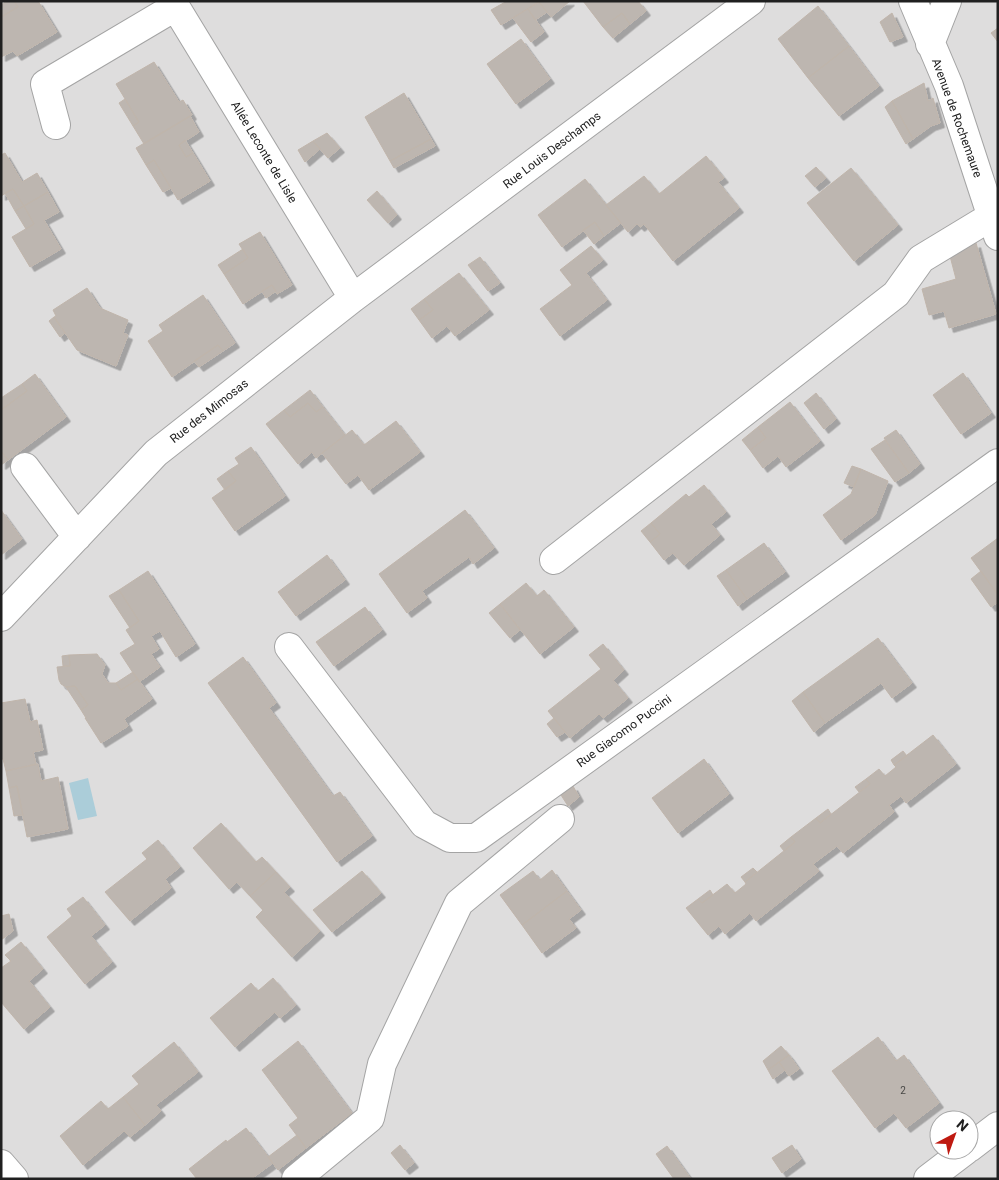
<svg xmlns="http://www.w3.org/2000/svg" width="999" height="1180" font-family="Roboto,sans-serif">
<defs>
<filter id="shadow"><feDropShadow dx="4.5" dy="4.5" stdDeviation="0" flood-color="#0004"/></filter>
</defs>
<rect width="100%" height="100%" fill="#f0ede7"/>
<path fill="#dedddd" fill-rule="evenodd" d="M 1,1 L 998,1 L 998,1179 L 1,1179 ZM 939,1120 L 969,1120 L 969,1150 L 939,1150 Z"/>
<path fill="#abcdd9" d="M 88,778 L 97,816 L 78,820 L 69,783 Z"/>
<path fill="#bdb6b0" stroke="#c0b5ab" filter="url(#shadow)" d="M 7,1 L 14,1 L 18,7 L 1,17 L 1,5 Z
M 14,1 L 38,1 L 57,32 L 17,56 L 13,51 L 1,57 L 1,17 L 18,7 Z
M 507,1 L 540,1 L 501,25 L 491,10 Z
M 540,1 L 570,1 L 551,17 L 539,2 Z
M 583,1 L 638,1 L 646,11 L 630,24 L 622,13 L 603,27 Z
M 539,2 L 547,12 L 535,20 L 528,9 Z
M 818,6 L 849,46 L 808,78 L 778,39 Z
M 528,9 L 544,32 L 531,42 L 513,18 Z
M 622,13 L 630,24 L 613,38 L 603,27 Z
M 892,13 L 903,37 L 890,42 L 880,22 Z
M 998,28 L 998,42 L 991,33 Z
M 521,39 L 550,79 L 516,104 L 487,64 Z
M 849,46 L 879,86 L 839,116 L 808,78 Z
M 154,62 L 179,102 L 183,100 L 192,115 L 144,144 L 133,126 L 139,122 L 116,84 Z
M 924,83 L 928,101 L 933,98 L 940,123 L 931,126 L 913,139 L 892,101 Z
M 404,93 L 431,139 L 390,161 L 365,117 Z
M 125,99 L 139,122 L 133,126 L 119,103 Z
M 892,101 L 913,139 L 906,144 L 885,107 Z
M 190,116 L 199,132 L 179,145 L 186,157 L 193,153 L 210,181 L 178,200 L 154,160 L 146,165 L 136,148 Z
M 327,133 L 340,148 L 328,158 L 313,141 Z
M 431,139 L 435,146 L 394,168 L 390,161 Z
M 185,140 L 193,153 L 186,157 L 179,145 Z
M 313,141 L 320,149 L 305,162 L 298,150 Z
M 5,153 L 22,182 L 37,173 L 48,192 L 24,206 L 13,189 L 1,196 L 1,155 Z
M 706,156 L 724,178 L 718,182 L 739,208 L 673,261 L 644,224 L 640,227 L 637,224 L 628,232 L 606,205 L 644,176 L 659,194 Z
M 154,160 L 171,188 L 163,192 L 146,165 Z
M 816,167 L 826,178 L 815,187 L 805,176 Z
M 851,168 L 898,225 L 854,261 L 807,203 Z
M 585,179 L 621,223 L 604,236 L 595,222 L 562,247 L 538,215 Z
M 13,189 L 24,206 L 15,211 L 5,193 Z
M 377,191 L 397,215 L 388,223 L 367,200 Z
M 48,192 L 59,212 L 44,220 L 61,249 L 30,267 L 12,237 L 34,224 L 24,206 Z
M 24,206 L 34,224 L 26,229 L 15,211 Z
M 595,222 L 604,236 L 594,244 L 583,230 Z
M 260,232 L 292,285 L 277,294 L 272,285 L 243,304 L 224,274 L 248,258 L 239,244 Z
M 976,243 L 996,314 L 949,328 L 944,311 L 929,315 L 922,289 L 956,279 L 950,256 Z
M 591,246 L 603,260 L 586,273 L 607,300 L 560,336 L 540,309 L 572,285 L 560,270 Z
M 243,249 L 248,258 L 224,274 L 218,265 Z
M 480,257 L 500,283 L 488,291 L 468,265 Z
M 459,273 L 489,310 L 455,336 L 447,326 L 432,338 L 419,320 L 433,310 L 424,299 Z
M 272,285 L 276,291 L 266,298 L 262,291 Z
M 87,288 L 100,308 L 128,320 L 123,333 L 128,335 L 116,366 L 77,350 L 54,317 L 56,316 L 53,310 Z
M 203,295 L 235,343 L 223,351 L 218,345 L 172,377 L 148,341 L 163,331 L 159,325 Z
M 424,299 L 433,310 L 419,320 L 411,309 Z
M 54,317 L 65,333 L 60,337 L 49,321 Z
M 218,345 L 223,351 L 199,367 L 194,361 Z
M 963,373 L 991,413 L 961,434 L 933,395 Z
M 35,374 L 66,417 L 8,460 L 1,451 L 1,410 L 27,391 L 22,384 Z
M 22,384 L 27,391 L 1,410 L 1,398 Z
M 310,390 L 323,407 L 316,412 L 308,403 L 290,417 L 284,410 Z
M 816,393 L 836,419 L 824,429 L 804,403 Z
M 790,402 L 820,441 L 786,467 L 778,456 L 763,468 L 750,450 L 766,438 L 758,427 Z
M 308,403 L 316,412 L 323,407 L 345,435 L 316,458 L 312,452 L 298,464 L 266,424 L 284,410 L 290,417 Z
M 396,421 L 420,452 L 369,490 L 358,475 L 346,484 L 322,453 L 352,430 L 364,445 Z
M 758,427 L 766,438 L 750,450 L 742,440 Z
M 896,430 L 920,464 L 909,473 L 884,438 Z
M 885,440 L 909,473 L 895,482 L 871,449 Z
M 251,447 L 285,496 L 235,531 L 212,498 L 236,481 L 228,471 L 239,464 L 235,458 Z
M 1,451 L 8,460 L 1,465 Z
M 852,466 L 861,469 L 854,487 L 844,483 Z
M 861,469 L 888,481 L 875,515 L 841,540 L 823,515 L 851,494 Z
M 228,471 L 236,481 L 225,490 L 217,479 Z
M 704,485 L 726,512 L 711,524 L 720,535 L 684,565 L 673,553 L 664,560 L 650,542 L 660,534 L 651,523 L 686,494 L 689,497 Z
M 1,510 L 22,539 L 1,555 Z
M 465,510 L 494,548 L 473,564 L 469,557 L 422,591 L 427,598 L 407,613 L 379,574 Z
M 651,523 L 660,534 L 650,542 L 641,531 Z
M 998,538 L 998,595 L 971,558 Z
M 764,543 L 785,572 L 747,599 L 726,570 Z
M 327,555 L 345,580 L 296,616 L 278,592 Z
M 726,570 L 747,599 L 738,606 L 717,576 Z
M 148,571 L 195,644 L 176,657 L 160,631 L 151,636 L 159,649 L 151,654 L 160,667 L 139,682 L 120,653 L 135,644 L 126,630 L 139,621 L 119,590 Z
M 981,571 L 998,595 L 998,602 L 991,607 L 971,579 Z
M 526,583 L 537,596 L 544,590 L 574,627 L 540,654 L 500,604 Z
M 119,590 L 139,621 L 130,628 L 109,596 Z
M 500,604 L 520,630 L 510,638 L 489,613 Z
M 365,607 L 382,630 L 334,666 L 316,642 Z
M 878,638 L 912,683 L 892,698 L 881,683 L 825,723 L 803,692 Z
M 603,644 L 624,670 L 613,680 L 628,698 L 603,718 L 599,714 L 570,738 L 548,711 L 601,669 L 589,655 Z
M 97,654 L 105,665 L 102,674 L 108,683 L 116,683 L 121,690 L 138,679 L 152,699 L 124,719 L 128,726 L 101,743 L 85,718 L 86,718 L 81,710 L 88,705 L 75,686 L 66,687 L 61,684 L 59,680 L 57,667 L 70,666 L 69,655 Z
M 69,655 L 70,666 L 63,666 L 62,656 Z
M 243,657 L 276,703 L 269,708 L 333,796 L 340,792 L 372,836 L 337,862 L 208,683 Z
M 133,672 L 138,679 L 121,690 L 116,683 Z
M 75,686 L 88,705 L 81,710 L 66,687 Z
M 803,692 L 825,723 L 814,732 L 792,701 Z
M 25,699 L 30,722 L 37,720 L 43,750 L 33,752 L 36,764 L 6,771 L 3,759 L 1,759 L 1,703 Z
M 554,718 L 565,732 L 557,737 L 547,724 Z
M 933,735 L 956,764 L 906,803 L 901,796 L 889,805 L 894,812 L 843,853 L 837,846 L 813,864 L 819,871 L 756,921 L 750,913 L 725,934 L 719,926 L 708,935 L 686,908 L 698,899 L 702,903 L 727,884 L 735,893 L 746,884 L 745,882 L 795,842 L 791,837 L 816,818 L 820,823 L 870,784 L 866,779 L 879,769 L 885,776 L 896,767 L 894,765 Z
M 903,751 L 907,756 L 894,765 L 891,760 Z
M 704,759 L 729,794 L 678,833 L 652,798 Z
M 38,764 L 41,781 L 58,777 L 68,829 L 27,837 L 17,786 L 9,788 L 6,771 Z
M 866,779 L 870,784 L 859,792 L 855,787 Z
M 17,786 L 23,815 L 14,816 L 9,788 Z
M 573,786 L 579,797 L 568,806 L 561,795 Z
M 828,809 L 831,814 L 820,823 L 816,818 Z
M 221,823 L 256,862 L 262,857 L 276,872 L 250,896 L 237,882 L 229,889 L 193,848 Z
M 791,837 L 795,842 L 784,851 L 780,846 Z
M 158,840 L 180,867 L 165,879 L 171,888 L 130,921 L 105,892 L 147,859 L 142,853 Z
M 753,868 L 757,872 L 745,882 L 741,877 Z
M 552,870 L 567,891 L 522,925 L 500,895 L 533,871 L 540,880 Z
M 362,871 L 381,893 L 332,932 L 313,910 Z
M 276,872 L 290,887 L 284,892 L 320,931 L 292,957 L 256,917 L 263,910 L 250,896 Z
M 710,890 L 713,895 L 702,903 L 698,899 Z
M 567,891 L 581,910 L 569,919 L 576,928 L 542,953 L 522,925 Z
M 83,897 L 105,925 L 91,936 L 112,962 L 85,984 L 47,937 L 72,916 L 67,909 Z
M 9,914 L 13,931 L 1,940 L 1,916 Z
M 21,942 L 43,969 L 29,981 L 50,1007 L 24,1029 L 1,1002 L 1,968 L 11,961 L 5,955 Z
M 273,978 L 296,1005 L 280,1018 L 275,1012 L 235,1047 L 210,1018 L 251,983 L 258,991 Z
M 878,1037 L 896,1061 L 904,1055 L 939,1103 L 906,1128 L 894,1113 L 875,1128 L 832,1071 Z
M 298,1041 L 352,1113 L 306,1148 L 289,1125 L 298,1118 L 262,1070 Z
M 174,1042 L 198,1072 L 156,1105 L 161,1111 L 145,1125 L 123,1097 L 139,1084 L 132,1076 Z
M 781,1046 L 789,1055 L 768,1070 L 763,1061 Z
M 789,1055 L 799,1069 L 789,1076 L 779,1062 Z
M 779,1062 L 785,1070 L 773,1079 L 768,1070 Z
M 123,1097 L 145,1125 L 130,1137 L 124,1131 L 83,1165 L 60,1136 L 101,1101 L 108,1109 Z
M 246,1128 L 273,1163 L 251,1179 L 197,1179 L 189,1169 L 226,1140 L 227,1142 Z
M 297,1135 L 306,1148 L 278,1170 L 268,1157 Z
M 400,1145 L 414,1163 L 405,1170 L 391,1153 Z
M 792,1145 L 801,1159 L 782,1173 L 772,1158 Z
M 667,1146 L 691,1179 L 674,1179 L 656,1154 Z"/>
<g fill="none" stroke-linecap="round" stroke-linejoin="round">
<defs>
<path id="minor" d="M 172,1 L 353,298
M 913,1 L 949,86 L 998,236
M 930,44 L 947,1
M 56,125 L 45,84 L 175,7
M 25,467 L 77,537
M 554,560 L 896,294 L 921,259 L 992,216
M 1,617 L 156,453 L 353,298 L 751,1
M 289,647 L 424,824 L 450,838 L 476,838 L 998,463
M 969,1148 L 998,1126
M 1,1164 L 14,1179
M 296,1179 L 370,1118 L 382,1064 L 459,903 L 560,819
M 928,1179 L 966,1150"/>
</defs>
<use href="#minor" stroke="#a4a4a4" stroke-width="30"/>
<use href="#minor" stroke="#fff" stroke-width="28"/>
</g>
<g text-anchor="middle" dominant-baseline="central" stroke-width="4" stroke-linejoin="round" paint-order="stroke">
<g font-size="10" fill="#474644">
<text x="903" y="1090">2</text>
</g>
<g font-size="12" fill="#202020" stroke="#fff">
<text transform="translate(957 118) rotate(70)">Avenue de Rochemaure</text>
<text transform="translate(552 150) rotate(-37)">Rue Louis Deschamps</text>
<text transform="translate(264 152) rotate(59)">Allée Leconte de Lisle</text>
<text transform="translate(209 411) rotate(-38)">Rue des Mimosas</text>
<text transform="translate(624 731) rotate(-36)">Rue Giacomo Puccini</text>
</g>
</g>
<rect width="999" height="1180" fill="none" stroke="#202020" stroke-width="5"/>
<g transform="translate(954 1135) rotate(41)"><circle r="24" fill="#ffffff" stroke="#a6a6a6"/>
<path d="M0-4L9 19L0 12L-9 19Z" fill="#bf1a11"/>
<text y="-8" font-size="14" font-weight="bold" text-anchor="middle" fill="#202020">N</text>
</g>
</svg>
